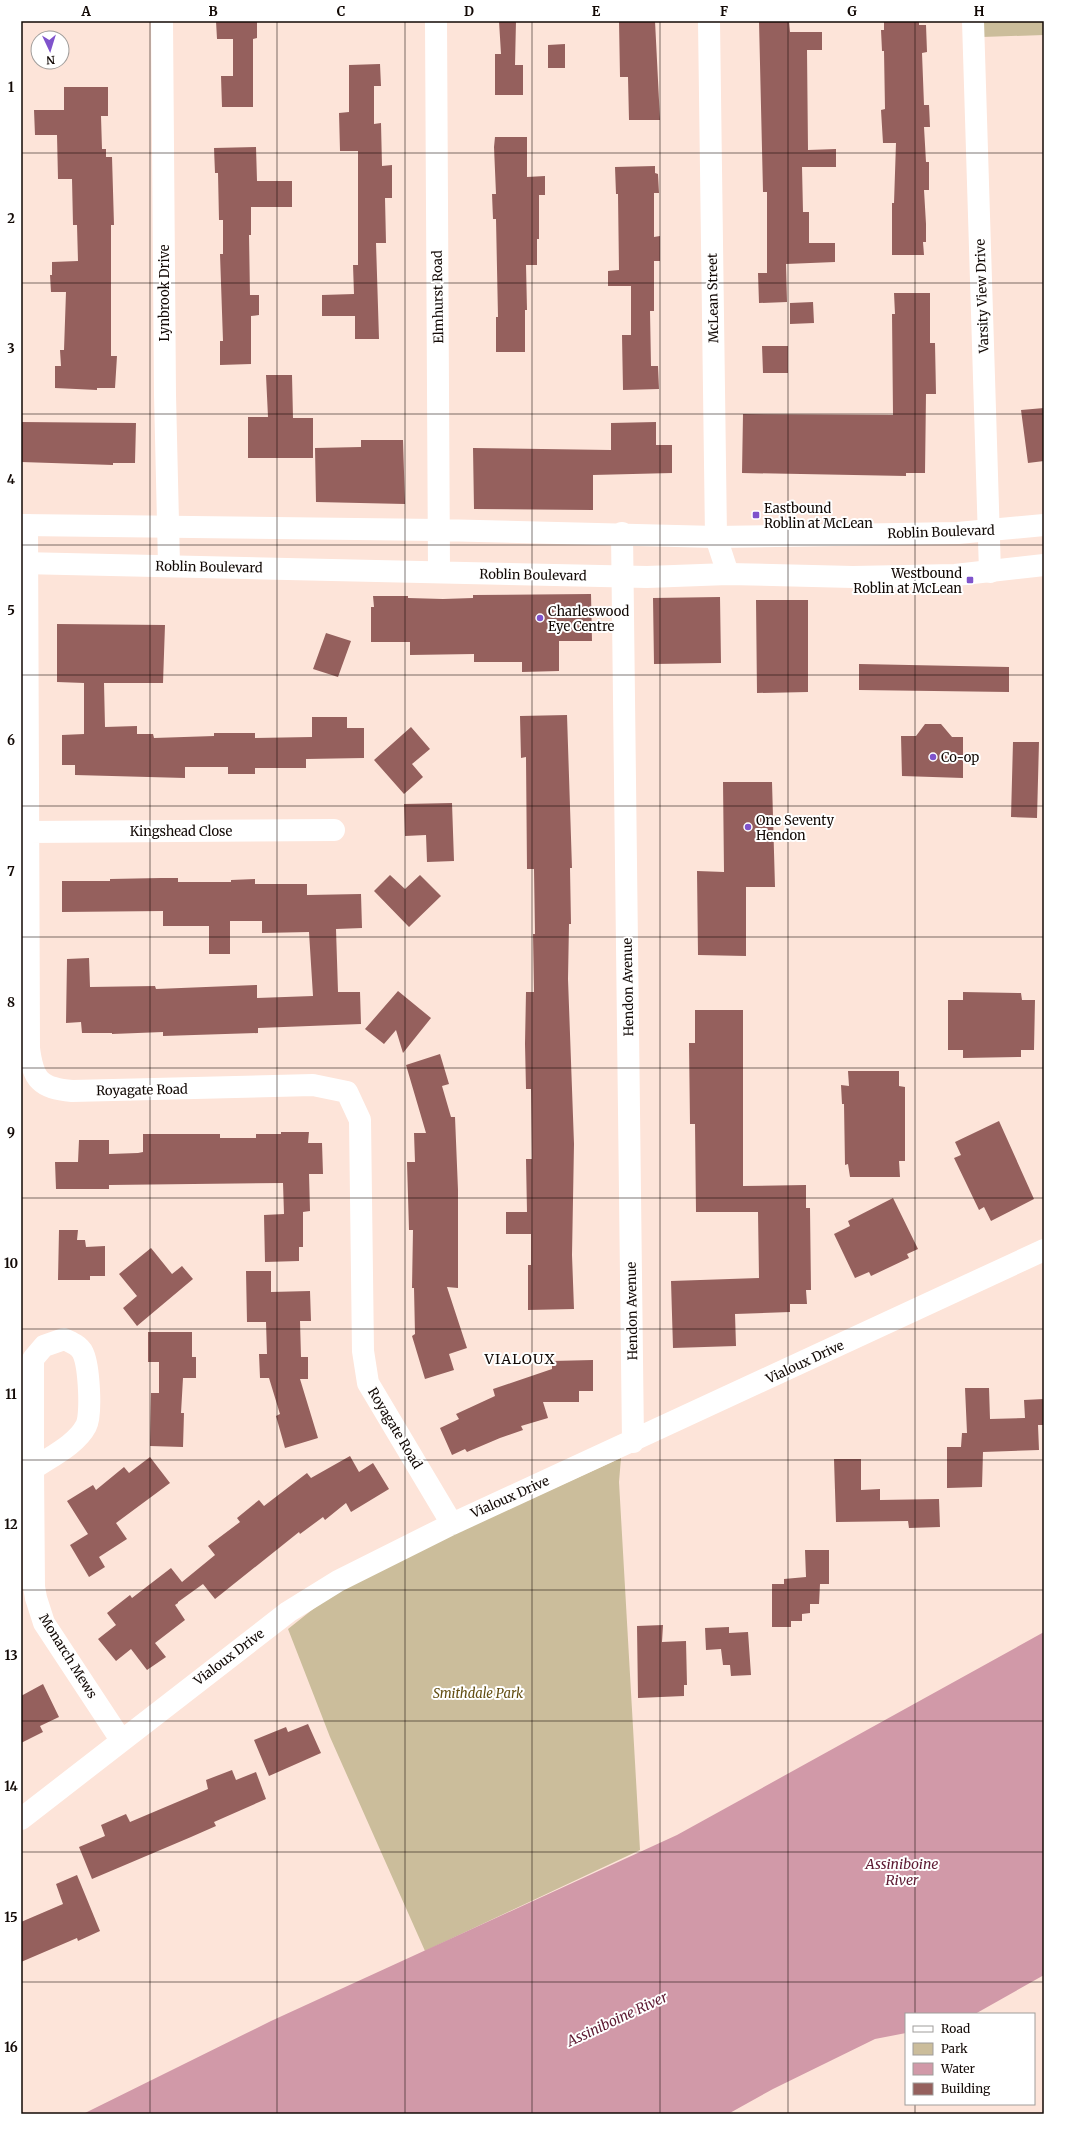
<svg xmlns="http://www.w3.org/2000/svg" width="1065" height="2135" font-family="Merriweather,serif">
<rect width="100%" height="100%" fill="#fde4d9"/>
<path fill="#cbbd9b" d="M 981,21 L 1044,21 L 1044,35 L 982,37 Z
M 621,1458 L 619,1482 L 640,1850 L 425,1951 L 330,1737 L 288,1629 L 337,1590 L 434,1543 Z"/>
<path fill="#d199a8" d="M 1044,1632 L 1044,1975 L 975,2014 L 906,2014 L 906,2033 L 875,2039 L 773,2089 L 728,2114 L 83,2114 L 271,2021 L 677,1835 Z"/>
<path fill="#95605d" d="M 216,21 L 257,21 L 257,38 L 253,39 L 253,107 L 222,107 L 221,76 L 233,76 L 233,39 L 217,39 Z
M 499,21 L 516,21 L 515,65 L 523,65 L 523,95 L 495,95 L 495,54 L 501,54 Z
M 619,21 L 655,21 L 660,120 L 629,120 L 628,77 L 620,77 Z
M 759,21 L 789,21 L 790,32 L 822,32 L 822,50 L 807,50 L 808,150 L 836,149 L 836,167 L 802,167 L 803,212 L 809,212 L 809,243 L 835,243 L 835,262 L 786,264 L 787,302 L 759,303 L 758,273 L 767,273 L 767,192 L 763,192 Z
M 884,21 L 919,21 L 919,25 L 926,25 L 927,52 L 922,53 L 924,105 L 929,105 L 930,127 L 924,127 L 926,162 L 929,162 L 929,190 L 924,190 L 926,224 L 926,242 L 923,242 L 924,255 L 892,255 L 892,203 L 894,203 L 896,143 L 883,143 L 881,110 L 885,109 L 884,51 L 882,51 L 881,30 L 884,30 Z
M 565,44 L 565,68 L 548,68 L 548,45 Z
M 380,64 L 381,86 L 374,86 L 374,124 L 381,123 L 382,166 L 392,165 L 392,198 L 385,198 L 386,243 L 376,243 L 379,339 L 355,339 L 355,316 L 322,316 L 322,295 L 354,294 L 353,265 L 358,265 L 358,151 L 340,151 L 339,113 L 349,112 L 349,65 Z
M 64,87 L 108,87 L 108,116 L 101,116 L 102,149 L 106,149 L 106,157 L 112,157 L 114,225 L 111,225 L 111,356 L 117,356 L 115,388 L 97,388 L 97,390 L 55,388 L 55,366 L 61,366 L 60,350 L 64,350 L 66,292 L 51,292 L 50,275 L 52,275 L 52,262 L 78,261 L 77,225 L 73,225 L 72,179 L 58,179 L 57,135 L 35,135 L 34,110 L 64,110 Z
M 495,137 L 527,137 L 527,177 L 545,176 L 545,195 L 539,195 L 539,239 L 537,239 L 537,265 L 526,265 L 527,310 L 525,310 L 525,352 L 496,352 L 496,317 L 498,317 L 496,219 L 493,219 L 492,194 L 496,194 L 494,147 Z
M 256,147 L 257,181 L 292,181 L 292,207 L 251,207 L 251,235 L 249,235 L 250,295 L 259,295 L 259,315 L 251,316 L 251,364 L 220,365 L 220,341 L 223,341 L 220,254 L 223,254 L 223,220 L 219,220 L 218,173 L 215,173 L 214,148 Z
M 655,166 L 655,173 L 658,174 L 659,193 L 654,193 L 654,237 L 660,236 L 660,261 L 654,261 L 654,311 L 650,311 L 651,366 L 658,366 L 659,389 L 623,390 L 622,335 L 631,335 L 631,286 L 608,286 L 608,271 L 619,270 L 618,194 L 616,194 L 615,167 Z
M 894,293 L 930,293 L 930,343 L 935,343 L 936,394 L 926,394 L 925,473 L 906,473 L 906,476 L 742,473 L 743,414 L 893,415 L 892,314 L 895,314 Z
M 813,302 L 814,323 L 790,324 L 790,303 Z
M 762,346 L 788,346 L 788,373 L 763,373 Z
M 266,375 L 292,375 L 293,418 L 313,418 L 313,458 L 248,458 L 248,417 L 268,417 Z
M 1044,408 L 1044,461 L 1028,463 L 1021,410 Z
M 21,422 L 136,423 L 135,463 L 113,463 L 113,465 L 21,462 Z
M 656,422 L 656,445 L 672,445 L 672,473 L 593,475 L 593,510 L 474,509 L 473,448 L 611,450 L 611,423 Z
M 361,440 L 403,440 L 405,504 L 316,502 L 315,448 L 361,447 Z
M 591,594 L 592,641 L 559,641 L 559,671 L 522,672 L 522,662 L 474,662 L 474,654 L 410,655 L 410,642 L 371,642 L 371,607 L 374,607 L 373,596 L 408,596 L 408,598 L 443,599 L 473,598 L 473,595 Z
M 720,597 L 721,663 L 654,664 L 653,598 Z
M 756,600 L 808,600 L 808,692 L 757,693 Z
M 57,624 L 165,625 L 163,683 L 104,683 L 105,727 L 137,726 L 137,734 L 153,734 L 154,738 L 214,736 L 214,733 L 255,733 L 255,738 L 312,737 L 312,717 L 347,717 L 347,728 L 364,728 L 364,758 L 306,759 L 306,768 L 255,768 L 255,774 L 228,774 L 228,767 L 185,767 L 185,778 L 75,775 L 75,765 L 62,765 L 62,735 L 84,734 L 84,683 L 57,682 Z
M 326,633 L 351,641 L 338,677 L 313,669 Z
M 859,664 L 1009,667 L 1009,692 L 859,690 Z
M 567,715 L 572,868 L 570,868 L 571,924 L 569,924 L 568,979 L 574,1144 L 572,1255 L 574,1309 L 528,1310 L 528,1265 L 531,1265 L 531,1234 L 506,1234 L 506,1212 L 527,1212 L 526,1159 L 532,1159 L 531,1089 L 526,1089 L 525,1044 L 526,992 L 534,992 L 533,934 L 535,934 L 534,869 L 527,869 L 526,757 L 521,758 L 520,716 Z
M 925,724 L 941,724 L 952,737 L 963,737 L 963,778 L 902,776 L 901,736 L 916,736 Z
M 411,727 L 430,749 L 412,764 L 423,777 L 404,794 L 374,760 Z
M 1013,742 L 1039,742 L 1037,818 L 1011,817 Z
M 723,782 L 772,782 L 775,887 L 746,887 L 746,956 L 698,955 L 697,871 L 724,872 Z
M 452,803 L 454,861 L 427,862 L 426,835 L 405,836 L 404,804 Z
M 390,875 L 405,889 L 420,875 L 441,896 L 409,927 L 374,891 Z
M 161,878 L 178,878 L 178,882 L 231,882 L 231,880 L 255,879 L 255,884 L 307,884 L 307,895 L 361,894 L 362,928 L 336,929 L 338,992 L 360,992 L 361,1024 L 258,1028 L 258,1033 L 163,1036 L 163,1032 L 112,1034 L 112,1033 L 82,1033 L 81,1022 L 66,1023 L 67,959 L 89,958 L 90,987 L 155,986 L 156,989 L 257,985 L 257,998 L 313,996 L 309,932 L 262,933 L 262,921 L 230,921 L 230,954 L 209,954 L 209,926 L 163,926 L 163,911 L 62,912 L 62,881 L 110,881 L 110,879 Z
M 398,991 L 431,1018 L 403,1053 L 396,1030 L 384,1044 L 365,1029 Z
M 963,992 L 1021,993 L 1022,1000 L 1035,1000 L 1034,1050 L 1021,1050 L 1021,1057 L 963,1058 L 963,1050 L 948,1050 L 948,1000 L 963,1000 Z
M 695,1010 L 743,1010 L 743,1186 L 806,1185 L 806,1208 L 810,1208 L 811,1290 L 806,1290 L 807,1304 L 790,1304 L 790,1312 L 735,1314 L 736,1346 L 673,1348 L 671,1281 L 759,1278 L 758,1212 L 696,1212 L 695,1124 L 690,1124 L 689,1043 L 695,1043 Z
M 440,1054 L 449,1084 L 442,1086 L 451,1117 L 455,1117 L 458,1190 L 458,1288 L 447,1287 L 467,1348 L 449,1354 L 454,1370 L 425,1379 L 412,1336 L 415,1334 L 414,1288 L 412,1288 L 413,1230 L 409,1230 L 407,1162 L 415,1162 L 414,1133 L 426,1133 L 406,1065 Z
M 848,1071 L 899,1071 L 899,1086 L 905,1087 L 905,1161 L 899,1161 L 900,1177 L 850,1177 L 848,1164 L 845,1165 L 844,1104 L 842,1104 L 841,1085 L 849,1086 Z
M 999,1121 L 1034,1199 L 991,1221 L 984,1207 L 979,1210 L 954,1158 L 961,1155 L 955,1142 Z
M 281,1132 L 309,1132 L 308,1143 L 322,1143 L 323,1174 L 309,1174 L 310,1211 L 303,1212 L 303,1247 L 299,1247 L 299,1261 L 265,1262 L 264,1215 L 284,1214 L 283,1183 L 109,1185 L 109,1189 L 56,1189 L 55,1162 L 78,1162 L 79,1140 L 109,1140 L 109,1154 L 138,1153 L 143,1152 L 143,1134 L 220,1134 L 220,1138 L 256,1138 L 256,1134 L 281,1134 Z
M 893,1198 L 918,1249 L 907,1254 L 909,1258 L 871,1276 L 869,1272 L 855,1278 L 834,1234 L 850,1226 L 848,1221 Z
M 59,1230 L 78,1230 L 77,1240 L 85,1240 L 86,1247 L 105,1246 L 105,1276 L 90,1276 L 90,1280 L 58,1280 Z
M 151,1248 L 172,1274 L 182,1266 L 193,1279 L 137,1326 L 123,1308 L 137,1296 L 119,1274 Z
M 246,1271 L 271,1271 L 271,1292 L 310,1291 L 311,1321 L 300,1321 L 301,1357 L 308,1357 L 308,1379 L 300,1379 L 318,1438 L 285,1448 L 276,1416 L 280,1414 L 269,1378 L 260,1378 L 259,1354 L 267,1354 L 266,1322 L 247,1322 Z
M 148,1332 L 192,1332 L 192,1357 L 196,1357 L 196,1378 L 183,1378 L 181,1413 L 184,1413 L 183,1447 L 150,1446 L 151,1393 L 159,1393 L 159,1362 L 148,1362 Z
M 593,1360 L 593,1391 L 579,1391 L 579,1402 L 543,1402 L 548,1418 L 521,1426 L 523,1430 L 500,1438 L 467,1452 L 465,1449 L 452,1455 L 440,1428 L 459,1419 L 456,1414 L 495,1396 L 493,1389 L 552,1369 L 552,1361 Z
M 965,1388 L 989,1388 L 990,1419 L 1025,1418 L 1024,1400 L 1044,1399 L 1044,1425 L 1038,1425 L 1039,1450 L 983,1452 L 982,1487 L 947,1488 L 947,1447 L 961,1447 L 962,1433 L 967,1433 Z
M 350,1456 L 359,1472 L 373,1463 L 389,1489 L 351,1512 L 346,1503 L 325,1520 L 323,1517 L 300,1534 L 299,1532 L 215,1599 L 203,1584 L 178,1602 L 178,1603 L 175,1605 L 185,1620 L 155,1643 L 166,1657 L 147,1670 L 131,1649 L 116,1661 L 98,1639 L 116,1625 L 107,1613 L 130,1595 L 132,1598 L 171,1568 L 182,1582 L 215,1555 L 208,1546 L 240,1522 L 237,1518 L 259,1500 L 264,1506 L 307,1473 L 311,1478 Z
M 150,1457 L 170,1483 L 116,1523 L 127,1539 L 99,1557 L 105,1567 L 89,1577 L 70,1545 L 88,1534 L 67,1501 L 93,1485 L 96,1490 L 124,1467 L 129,1473 Z
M 834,1459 L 861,1459 L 861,1490 L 880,1489 L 880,1500 L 939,1499 L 940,1527 L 909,1528 L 908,1521 L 836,1522 Z
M 805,1550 L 829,1550 L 829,1584 L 820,1584 L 819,1604 L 810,1604 L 810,1613 L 802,1614 L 802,1621 L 791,1621 L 791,1627 L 772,1627 L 772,1584 L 784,1584 L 784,1579 L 806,1577 Z
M 663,1625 L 662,1642 L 686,1641 L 687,1685 L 684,1685 L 684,1696 L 638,1698 L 637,1626 Z
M 729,1627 L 729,1633 L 748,1632 L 751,1675 L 731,1676 L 730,1665 L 723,1665 L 721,1649 L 706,1650 L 705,1628 Z
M 43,1684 L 59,1717 L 40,1726 L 43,1732 L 21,1743 L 21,1696 Z
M 308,1724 L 321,1753 L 269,1776 L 254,1740 L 286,1727 L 288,1732 Z
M 232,1770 L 236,1780 L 256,1772 L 266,1799 L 214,1822 L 216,1826 L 191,1837 L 92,1879 L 79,1847 L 105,1836 L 101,1825 L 126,1814 L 130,1822 L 208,1789 L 206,1780 Z
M 77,1875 L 100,1931 L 78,1941 L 77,1938 L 21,1962 L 21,1922 L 63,1904 L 56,1884 Z"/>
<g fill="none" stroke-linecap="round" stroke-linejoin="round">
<path stroke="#fff" stroke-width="22" d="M 162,21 L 165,395 L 169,565
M 709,21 L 716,537 L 728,574
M 973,21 L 990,572
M 27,525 L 29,1048 C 33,1080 40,1088 72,1091 L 313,1085 L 347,1092 L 360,1120 L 363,1351 L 368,1383 L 452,1524
M 622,533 L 633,1442
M 28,832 L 334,830
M 64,1339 C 71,1342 80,1346 83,1353 C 89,1366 92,1415 86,1426 C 76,1445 50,1457 33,1469 L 33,1359 L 44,1346 Z
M 33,1469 L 34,1587 L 36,1598 L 44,1623 L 121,1740
M 21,1819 L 288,1612 L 338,1581 L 452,1524 L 1044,1250"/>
<path stroke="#fff" stroke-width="22" d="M 436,21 L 439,572
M 21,525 L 438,530 L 716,537 L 958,533 L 1044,525
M 21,563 L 647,577 L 728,574 L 853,577 L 955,575 L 1044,565"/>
</g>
<path fill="none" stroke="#120905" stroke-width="1" stroke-opacity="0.55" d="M 150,21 L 150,2114M 277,21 L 277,2114M 405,21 L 405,2114M 532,21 L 532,2114M 660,21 L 660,2114M 788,21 L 788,2114M 915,21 L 915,2014M 21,153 L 1044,153M 21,283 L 1044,283M 21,414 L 1044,414M 21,545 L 1044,545M 21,675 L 1044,675M 21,806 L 1044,806M 21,937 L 1044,937M 21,1068 L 1044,1068M 21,1198 L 1044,1198M 21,1329 L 1044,1329M 21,1460 L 1044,1460M 21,1590 L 1044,1590M 21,1721 L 1044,1721M 21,1852 L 1044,1852M 21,1982 L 1044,1982M 915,2104 L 915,2114"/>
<g fill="#7f53cc" stroke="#fff" stroke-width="1.5">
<rect x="752" y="511" width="8" height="8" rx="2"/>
<rect x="966" y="576" width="8" height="8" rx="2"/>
<circle cx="540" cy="618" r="4"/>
<circle cx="933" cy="757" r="4"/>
<circle cx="748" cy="827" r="4"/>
</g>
<g text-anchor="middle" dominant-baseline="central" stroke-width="4" stroke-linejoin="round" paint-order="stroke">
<g font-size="13" fill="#120905" stroke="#fff">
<text transform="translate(164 293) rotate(-90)">Lynbrook Drive</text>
<text transform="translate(982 296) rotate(-92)">Varsity View Drive</text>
<text transform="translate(438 297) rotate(-91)">Elmhurst Road</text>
<text transform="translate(713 298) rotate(-91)">McLean Street</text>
<text transform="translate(941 532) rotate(-2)">Roblin Boulevard</text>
<text transform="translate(209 567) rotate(1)">Roblin Boulevard</text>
<text transform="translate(533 575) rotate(1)">Roblin Boulevard</text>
<text x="181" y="831">Kingshead Close</text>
<text transform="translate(628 987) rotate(-91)">Hendon Avenue</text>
<text transform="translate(142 1090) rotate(-1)">Royagate Road</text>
<text transform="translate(632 1311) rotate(-91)">Hendon Avenue</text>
<text transform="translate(805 1362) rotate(-25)">Vialoux Drive</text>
<text transform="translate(395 1428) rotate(59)">Royagate Road</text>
<text transform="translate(510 1497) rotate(-24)">Vialoux Drive</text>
<text transform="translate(68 1656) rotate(58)">Monarch Mews</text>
<text transform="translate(229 1657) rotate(-37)">Vialoux Drive</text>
</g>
<g font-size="13" fill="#120905" stroke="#fff" text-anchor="start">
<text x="764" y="508">Eastbound<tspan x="764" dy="15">Roblin at McLean</tspan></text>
<text x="962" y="573" text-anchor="end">Westbound<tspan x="962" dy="15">Roblin at McLean</tspan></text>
<text x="548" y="611">Charleswood<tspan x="548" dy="15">Eye Centre</tspan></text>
<text x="941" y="757">Co-op</text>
<text x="756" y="820">One Seventy<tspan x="756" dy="15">Hendon</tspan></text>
</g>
<g font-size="13" font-style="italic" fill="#624d11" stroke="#fff">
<text x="478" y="1693">Smithdale Park</text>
</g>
<g font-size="14" letter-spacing="1" fill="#120905" stroke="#fff">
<text x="520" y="1359">VIALOUX</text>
</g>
<g font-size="14" font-style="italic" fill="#5e1b33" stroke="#fff">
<text x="902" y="1864">Assiniboine<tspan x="902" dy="16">River</tspan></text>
<text transform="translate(617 2019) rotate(-25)">Assiniboine River</text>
</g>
</g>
<rect width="1065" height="2135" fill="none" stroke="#ffffff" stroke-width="44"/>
<rect x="905" y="2013" width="130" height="92" fill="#ffffff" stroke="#a09d9b"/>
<rect x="913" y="2026" width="20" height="6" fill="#ffffff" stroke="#a09d9b"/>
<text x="941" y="2033" font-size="12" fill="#120905">Road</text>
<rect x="913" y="2043" width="20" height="12" fill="#cbbd9b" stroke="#a09d9b"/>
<text x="941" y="2053" font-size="12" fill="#120905">Park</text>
<rect x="913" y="2063" width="20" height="12" fill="#d199a8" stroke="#a09d9b"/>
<text x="941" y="2073" font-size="12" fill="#120905">Water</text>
<rect x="913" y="2083" width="20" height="12" fill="#95605d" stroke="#a09d9b"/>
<text x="941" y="2093" font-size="12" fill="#120905">Building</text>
<g transform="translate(50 50) rotate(176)"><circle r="19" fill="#ffffff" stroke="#a09d9b"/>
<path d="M0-3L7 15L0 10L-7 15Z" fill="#7f53cc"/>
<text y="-6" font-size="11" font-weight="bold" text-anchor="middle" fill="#120905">N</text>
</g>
<rect x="22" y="22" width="1021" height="2091" fill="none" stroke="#120905" stroke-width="1.5"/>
<g font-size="13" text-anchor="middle" font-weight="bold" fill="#120905">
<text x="86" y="16">A</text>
<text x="213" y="16">B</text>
<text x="341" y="16">C</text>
<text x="469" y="16">D</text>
<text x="596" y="16">E</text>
<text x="724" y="16">F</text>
<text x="852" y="16">G</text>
<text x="979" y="16">H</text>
<text x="11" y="92">1</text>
<text x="11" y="223">2</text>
<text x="11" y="353">3</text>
<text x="11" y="484">4</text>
<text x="11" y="615">5</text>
<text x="11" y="745">6</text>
<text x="11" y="876">7</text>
<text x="11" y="1007">8</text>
<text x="11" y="1137">9</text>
<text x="11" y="1268">10</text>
<text x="11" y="1399">11</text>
<text x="11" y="1529">12</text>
<text x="11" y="1660">13</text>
<text x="11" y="1791">14</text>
<text x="11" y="1922">15</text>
<text x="11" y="2052">16</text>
</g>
</svg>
